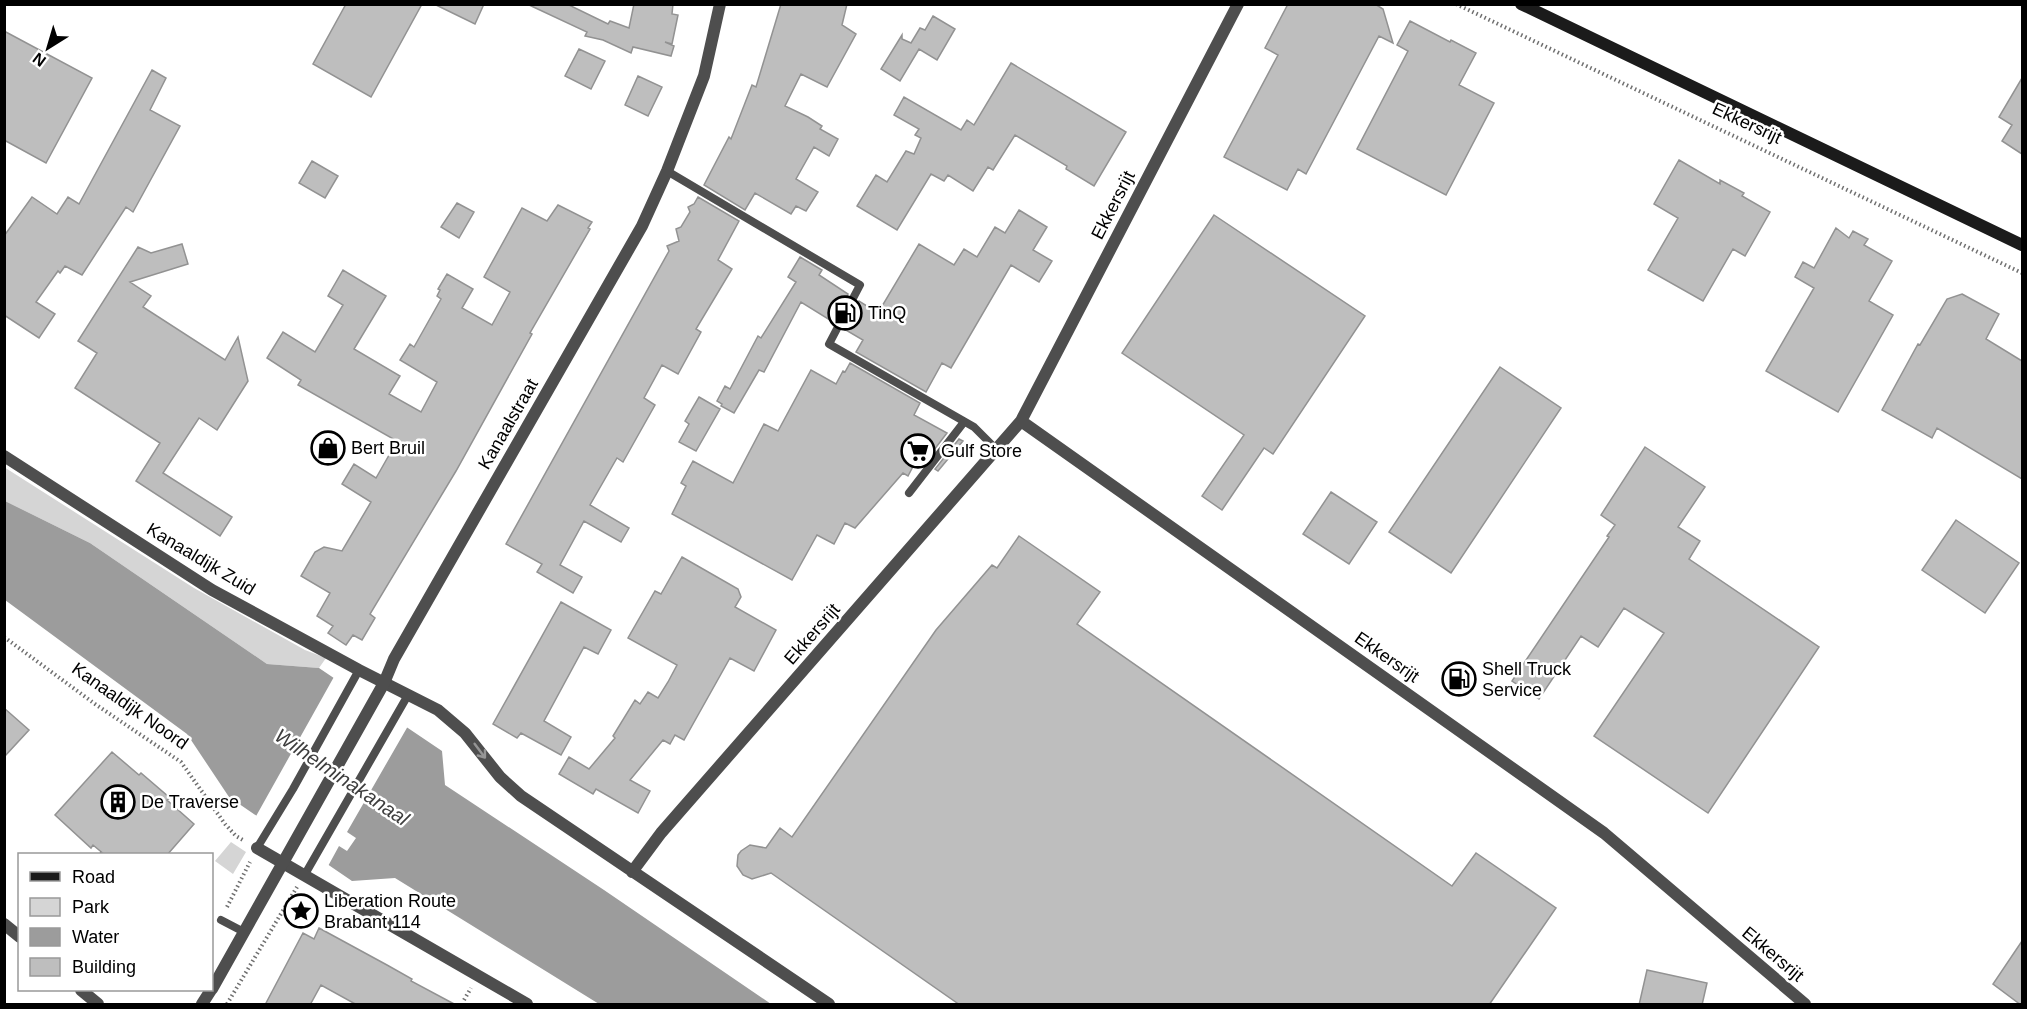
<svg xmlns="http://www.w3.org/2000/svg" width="2027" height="1009" font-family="Arial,sans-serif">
<rect width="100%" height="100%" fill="#fff"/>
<path fill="#d5d5d5" d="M 4,467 L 194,588 L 305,650 L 326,658 L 319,668 L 267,664 L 90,543 L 5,501 Z
M 231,842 L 246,852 L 233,874 L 215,861 Z"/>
<path fill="#9c9c9c" d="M 5,501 L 90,543 L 267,664 L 319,668 L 442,751 L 445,785 L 604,890 L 771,1004 L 599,1004 L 395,878 L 352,881 L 229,797 L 187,734 L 5,600 Z"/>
<path fill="#fff" d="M 335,675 L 408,726 L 347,832 L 356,838 L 347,851 L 339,846 L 327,868 L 255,818 Z"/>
<path fill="#bebebe" stroke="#929292" stroke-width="1.5" d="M 346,4 L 422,4 L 371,97 L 313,64 Z
M 434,4 L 484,4 L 475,24 Z
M 527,4 L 567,4 L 608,24 L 610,21 L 629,28 L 634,4 L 673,4 L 672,14 L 678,15 L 672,44 L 665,42 L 674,46 L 671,56 L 633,47 L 631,53 L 603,40 L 585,36 L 587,32 Z
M 781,4 L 847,4 L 842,25 L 856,34 L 827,87 L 801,74 L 785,106 L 808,117 L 822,126 L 820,129 L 838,139 L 829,156 L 814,147 L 796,179 L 818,192 L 806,211 L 796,206 L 791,214 L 755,193 L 745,210 L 704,185 L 729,137 L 731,139 L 752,85 L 756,87 Z
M 1288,4 L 1375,4 L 1383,9 L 1393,43 L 1379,36 L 1306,174 L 1298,169 L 1287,190 L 1224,157 L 1278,55 L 1265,48 Z
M 933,16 L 955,29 L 937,60 L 919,49 L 900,81 L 881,69 L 902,35 L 902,39 L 911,43 L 920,28 L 925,30 Z
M 1410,21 L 1450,42 L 1451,40 L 1476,53 L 1459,85 L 1494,103 L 1446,195 L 1357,149 L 1408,51 L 1397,45 Z
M 4,31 L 92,78 L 46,163 L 4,140 Z
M 579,49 L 605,61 L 591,89 L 565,76 Z
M 1011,63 L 1126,132 L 1094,186 L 1066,169 L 1067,166 L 1015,135 L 993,170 L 988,167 L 973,191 L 948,175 L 944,181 L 931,174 L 897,230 L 857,206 L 876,175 L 887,182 L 906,151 L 914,154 L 921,138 L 915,135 L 919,129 L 894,115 L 904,97 L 961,130 L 967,120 L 974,125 Z
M 152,70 L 166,78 L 150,110 L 180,126 L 133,212 L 126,207 L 82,275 L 65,266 L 60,273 L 58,271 L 36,302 L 55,314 L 39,338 L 4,315 L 4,236 L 32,197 L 57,214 L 68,197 L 79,204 Z
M 638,76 L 662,87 L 648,116 L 625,105 Z
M 2022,78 L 2022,154 L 2002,141 L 2012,125 L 1999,117 Z
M 1679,160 L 1720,184 L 1720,180 L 1744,193 L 1742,196 L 1770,212 L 1745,256 L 1733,249 L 1703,301 L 1648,270 L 1678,218 L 1654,204 Z
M 312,161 L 338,176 L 325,198 L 299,183 Z
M 698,197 L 739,221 L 718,260 L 732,269 L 696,329 L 701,332 L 678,374 L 662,365 L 644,398 L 655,405 L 623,462 L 617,458 L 590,505 L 629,528 L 621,542 L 584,521 L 560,565 L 582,577 L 573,593 L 537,572 L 542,564 L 506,544 L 669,251 L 667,246 L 679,241 L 676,229 L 681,227 L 690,212 L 688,207 L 694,204 Z
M 457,203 L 474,212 L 459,238 L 441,227 Z
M 558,205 L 592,222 L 588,228 L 590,229 L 530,333 L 532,334 L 456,471 L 370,614 L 375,618 L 362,640 L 353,635 L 346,645 L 328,633 L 333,626 L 317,616 L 330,593 L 301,576 L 315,552 L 324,547 L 342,551 L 371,502 L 342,484 L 354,464 L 376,478 L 397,441 L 298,385 L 301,380 L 267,358 L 283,332 L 315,352 L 343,305 L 328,296 L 343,270 L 386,296 L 354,349 L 400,376 L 389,394 L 421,412 L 437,382 L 400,360 L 410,344 L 414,347 L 441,299 L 437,296 L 440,290 L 438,289 L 447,274 L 473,289 L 462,308 L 492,325 L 510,292 L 484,277 L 522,208 L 547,221 Z
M 1019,210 L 1047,227 L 1033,250 L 1052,261 L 1039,282 L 1011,265 L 951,368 L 942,363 L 926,392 L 856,352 L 863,340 L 844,329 L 859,301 L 878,313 L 919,244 L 954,265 L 964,249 L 977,257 L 995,227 L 1005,233 Z
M 1214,215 L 1365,316 L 1273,454 L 1264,448 L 1222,510 L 1202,496 L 1244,435 L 1122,353 Z
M 1836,228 L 1849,238 L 1853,231 L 1868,239 L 1864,245 L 1892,261 L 1869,301 L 1893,315 L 1838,412 L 1766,371 L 1814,288 L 1795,277 L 1803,262 L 1814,268 Z
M 182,244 L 188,264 L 130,282 L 151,296 L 143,307 L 225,360 L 238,337 L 248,381 L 217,430 L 199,418 L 163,473 L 232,517 L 220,536 L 136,481 L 160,443 L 75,388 L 97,353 L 78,341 L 138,247 L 151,253 Z
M 800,257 L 822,270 L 819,275 L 848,294 L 833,322 L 801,302 L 764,372 L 759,370 L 734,413 L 721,406 L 722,404 L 717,401 L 725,386 L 730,389 L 758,336 L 761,338 L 796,282 L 788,277 Z
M 1962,294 L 1999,314 L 1986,339 L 2022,361 L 2022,479 L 1937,428 L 1932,438 L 1882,410 L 1918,344 L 1920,345 L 1947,299 Z
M 850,363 L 920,403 L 914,415 L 947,433 L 924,463 L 917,459 L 908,476 L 903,473 L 855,528 L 845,523 L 834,544 L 817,535 L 792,580 L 672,514 L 686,486 L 681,483 L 693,461 L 733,483 L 764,424 L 778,431 L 811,370 L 836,384 L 843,371 L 845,372 Z
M 1500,367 L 1561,408 L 1451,573 L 1389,532 Z
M 699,397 L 720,409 L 696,451 L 679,442 L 689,424 L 685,421 Z
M 959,439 L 963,441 L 938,471 L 935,469 Z
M 1645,447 L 1705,487 L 1678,527 L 1700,541 L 1689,559 L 1819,647 L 1708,813 L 1594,736 L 1664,633 L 1624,608 L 1598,647 L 1581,636 L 1539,699 L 1512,681 L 1609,537 L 1607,536 L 1615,525 L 1601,515 Z
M 1331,492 L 1377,522 L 1349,564 L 1303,534 Z
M 1956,520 L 2019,563 L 1985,613 L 1922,570 Z
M 1019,536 L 1100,592 L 1077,624 L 1452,886 L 1476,853 L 1556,908 L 1489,1005 L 960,1005 L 771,873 L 752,879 L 743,875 L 737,866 L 738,855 L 741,851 L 750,845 L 766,848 L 780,828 L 792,837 L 936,630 L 992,565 L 997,568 Z
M 682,557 L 738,589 L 741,597 L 735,607 L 776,630 L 754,671 L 730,658 L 684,740 L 675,735 L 670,744 L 663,740 L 630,780 L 650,791 L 638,813 L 596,789 L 593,794 L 559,774 L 569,757 L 589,769 L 615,738 L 613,736 L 635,700 L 640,704 L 648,692 L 658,698 L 668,682 L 677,665 L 628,638 L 655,591 L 661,594 Z
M 561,602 L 611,630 L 598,654 L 584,647 L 544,721 L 571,737 L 561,755 L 521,733 L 517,738 L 493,724 Z
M 4,708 L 29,730 L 4,757 Z
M 112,752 L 139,775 L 141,773 L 170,798 L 167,800 L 194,824 L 167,855 L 105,855 L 93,845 L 91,848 L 55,815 Z
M 319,928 L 387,965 L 412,979 L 411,981 L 456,1005 L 357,1005 L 321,985 L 310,1005 L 265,1005 L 303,933 L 314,939 Z
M 2022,941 L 2022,1005 L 2021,1005 L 1993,984 Z
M 1647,970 L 1707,983 L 1702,1005 L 1639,1005 Z"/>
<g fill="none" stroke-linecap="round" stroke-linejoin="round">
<path stroke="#707070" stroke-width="4" stroke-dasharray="1.5 3" stroke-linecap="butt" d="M 1456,4 L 2022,273
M 4,637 L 95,704 L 181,762 L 225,824 L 236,836 L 243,840
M 101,854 L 102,853
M 227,907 L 250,862
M 464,1000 L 471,988
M 227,1004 L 297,887"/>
<path stroke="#4e4e4e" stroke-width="8" d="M 667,171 L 860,285 L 829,344 L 974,427 L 997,450
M 909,493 L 964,422
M 257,848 L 293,789 L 359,670
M 304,876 L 408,695
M 221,920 L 244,932"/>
<path stroke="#4e4e4e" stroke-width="12" d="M 1021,421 L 1604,833 L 1805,1004
M 4,456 L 212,590 L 359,670 L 438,710 L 465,733 L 500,777 L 521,796 L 829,1004
M 257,848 L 527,1004
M 632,872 L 661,833 L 1021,421 L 1238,4
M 4,924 L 20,937
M 81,990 L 98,1004"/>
<path stroke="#4e4e4e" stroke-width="12" d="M 212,989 L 384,683 L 394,659 L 642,226 L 667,171 L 704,76 L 720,4
M 202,1004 L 211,990"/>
<path stroke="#1b1b1b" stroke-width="12" d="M 1521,4 L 2022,245"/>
</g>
<defs><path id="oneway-shaft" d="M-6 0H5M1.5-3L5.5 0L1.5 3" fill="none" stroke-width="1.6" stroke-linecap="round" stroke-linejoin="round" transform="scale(1.5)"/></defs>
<use stroke="#959595" href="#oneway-shaft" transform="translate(480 751) rotate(53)"/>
<defs>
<symbol id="fuel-ring" viewBox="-11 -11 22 22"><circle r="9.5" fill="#fff" stroke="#000" stroke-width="1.5"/><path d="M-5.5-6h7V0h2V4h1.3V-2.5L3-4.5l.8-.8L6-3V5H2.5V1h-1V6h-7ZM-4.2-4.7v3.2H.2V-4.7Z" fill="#000"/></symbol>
<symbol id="shop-ring" viewBox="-11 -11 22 22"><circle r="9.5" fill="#fff" stroke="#000" stroke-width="1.5"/><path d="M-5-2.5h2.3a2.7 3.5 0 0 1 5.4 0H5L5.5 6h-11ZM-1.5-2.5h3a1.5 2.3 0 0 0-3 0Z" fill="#000"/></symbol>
<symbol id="supermarket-ring" viewBox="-11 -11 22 22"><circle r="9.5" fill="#fff" stroke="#000" stroke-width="1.5"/><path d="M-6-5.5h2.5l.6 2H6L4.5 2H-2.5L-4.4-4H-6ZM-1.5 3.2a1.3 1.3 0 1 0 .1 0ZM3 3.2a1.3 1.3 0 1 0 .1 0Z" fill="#000"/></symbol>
<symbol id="building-ring" viewBox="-11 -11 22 22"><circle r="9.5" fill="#fff" stroke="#000" stroke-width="1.5"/><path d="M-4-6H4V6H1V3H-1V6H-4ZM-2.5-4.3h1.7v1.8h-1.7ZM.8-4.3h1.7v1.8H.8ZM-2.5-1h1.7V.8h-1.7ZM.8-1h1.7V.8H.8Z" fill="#000"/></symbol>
<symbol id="sight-ring" viewBox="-11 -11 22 22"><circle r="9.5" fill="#fff" stroke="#000" stroke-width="1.5"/><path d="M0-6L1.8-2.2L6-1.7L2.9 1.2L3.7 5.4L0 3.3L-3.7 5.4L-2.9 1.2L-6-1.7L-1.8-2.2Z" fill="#000"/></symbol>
</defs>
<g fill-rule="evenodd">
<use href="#fuel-ring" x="826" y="294" width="38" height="38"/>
<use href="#shop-ring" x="309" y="429" width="38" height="38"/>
<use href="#supermarket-ring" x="899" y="432" width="38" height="38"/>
<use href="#fuel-ring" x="1440" y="660" width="38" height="38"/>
<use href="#building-ring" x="99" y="783" width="38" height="38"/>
<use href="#sight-ring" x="282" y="892" width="38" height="38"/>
</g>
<g text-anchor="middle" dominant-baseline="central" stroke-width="5" stroke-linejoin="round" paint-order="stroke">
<g font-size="18" fill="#000" stroke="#fff">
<text transform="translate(1747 123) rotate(25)">Ekkersrijt</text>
<text transform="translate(1113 205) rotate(-63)">Ekkersrijt</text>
<text transform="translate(508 424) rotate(-60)">Kanaalstraat</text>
<text transform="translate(201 559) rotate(31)">Kanaaldijk Zuid</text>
<text transform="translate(812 634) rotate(-49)">Ekkersrijt</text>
<text transform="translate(1387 657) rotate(35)">Ekkersrijt</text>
<text transform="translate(130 706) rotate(35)">Kanaaldijk Noord</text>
<text transform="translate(1773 954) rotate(40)">Ekkersrijt</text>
</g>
<g font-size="18" fill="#000" stroke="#fff" text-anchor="start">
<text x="868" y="313">TinQ</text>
<text x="351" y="448">Bert Bruil</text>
<text x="941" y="451">Gulf Store</text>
<text x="1482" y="669">Shell Truck<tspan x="1482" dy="21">Service</tspan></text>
<text x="141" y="802">De Traverse</text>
<text x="324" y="901">Liberation Route<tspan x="324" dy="21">Brabant 114</tspan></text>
</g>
<g font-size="20" font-style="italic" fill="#3d3d3d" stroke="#fff">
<text transform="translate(342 777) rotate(34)">Wilhelminakanaal</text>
</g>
</g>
<rect width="2027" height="1009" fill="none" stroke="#000000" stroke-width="12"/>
<rect x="18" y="853" width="195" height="138" fill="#ffffff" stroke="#999999" stroke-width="1.5"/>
<rect x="30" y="872" width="30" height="9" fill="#1b1b1b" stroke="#999999" stroke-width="1.5"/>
<text x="72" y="883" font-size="18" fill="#000000">Road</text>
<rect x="30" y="898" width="30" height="18" fill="#d5d5d5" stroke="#999999" stroke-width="1.5"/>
<text x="72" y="913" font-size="18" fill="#000000">Park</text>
<rect x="30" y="928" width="30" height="18" fill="#9c9c9c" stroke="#999999" stroke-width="1.5"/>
<text x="72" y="943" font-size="18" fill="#000000">Water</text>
<rect x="30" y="958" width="30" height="18" fill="#bebebe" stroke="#999999" stroke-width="1.5"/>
<text x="72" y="973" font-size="18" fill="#000000">Building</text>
<g transform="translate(48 48) rotate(217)" stroke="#ffffff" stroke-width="4.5" paint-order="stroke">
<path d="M0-4.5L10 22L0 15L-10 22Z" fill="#000000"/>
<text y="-9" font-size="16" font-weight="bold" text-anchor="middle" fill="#000000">N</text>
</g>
</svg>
